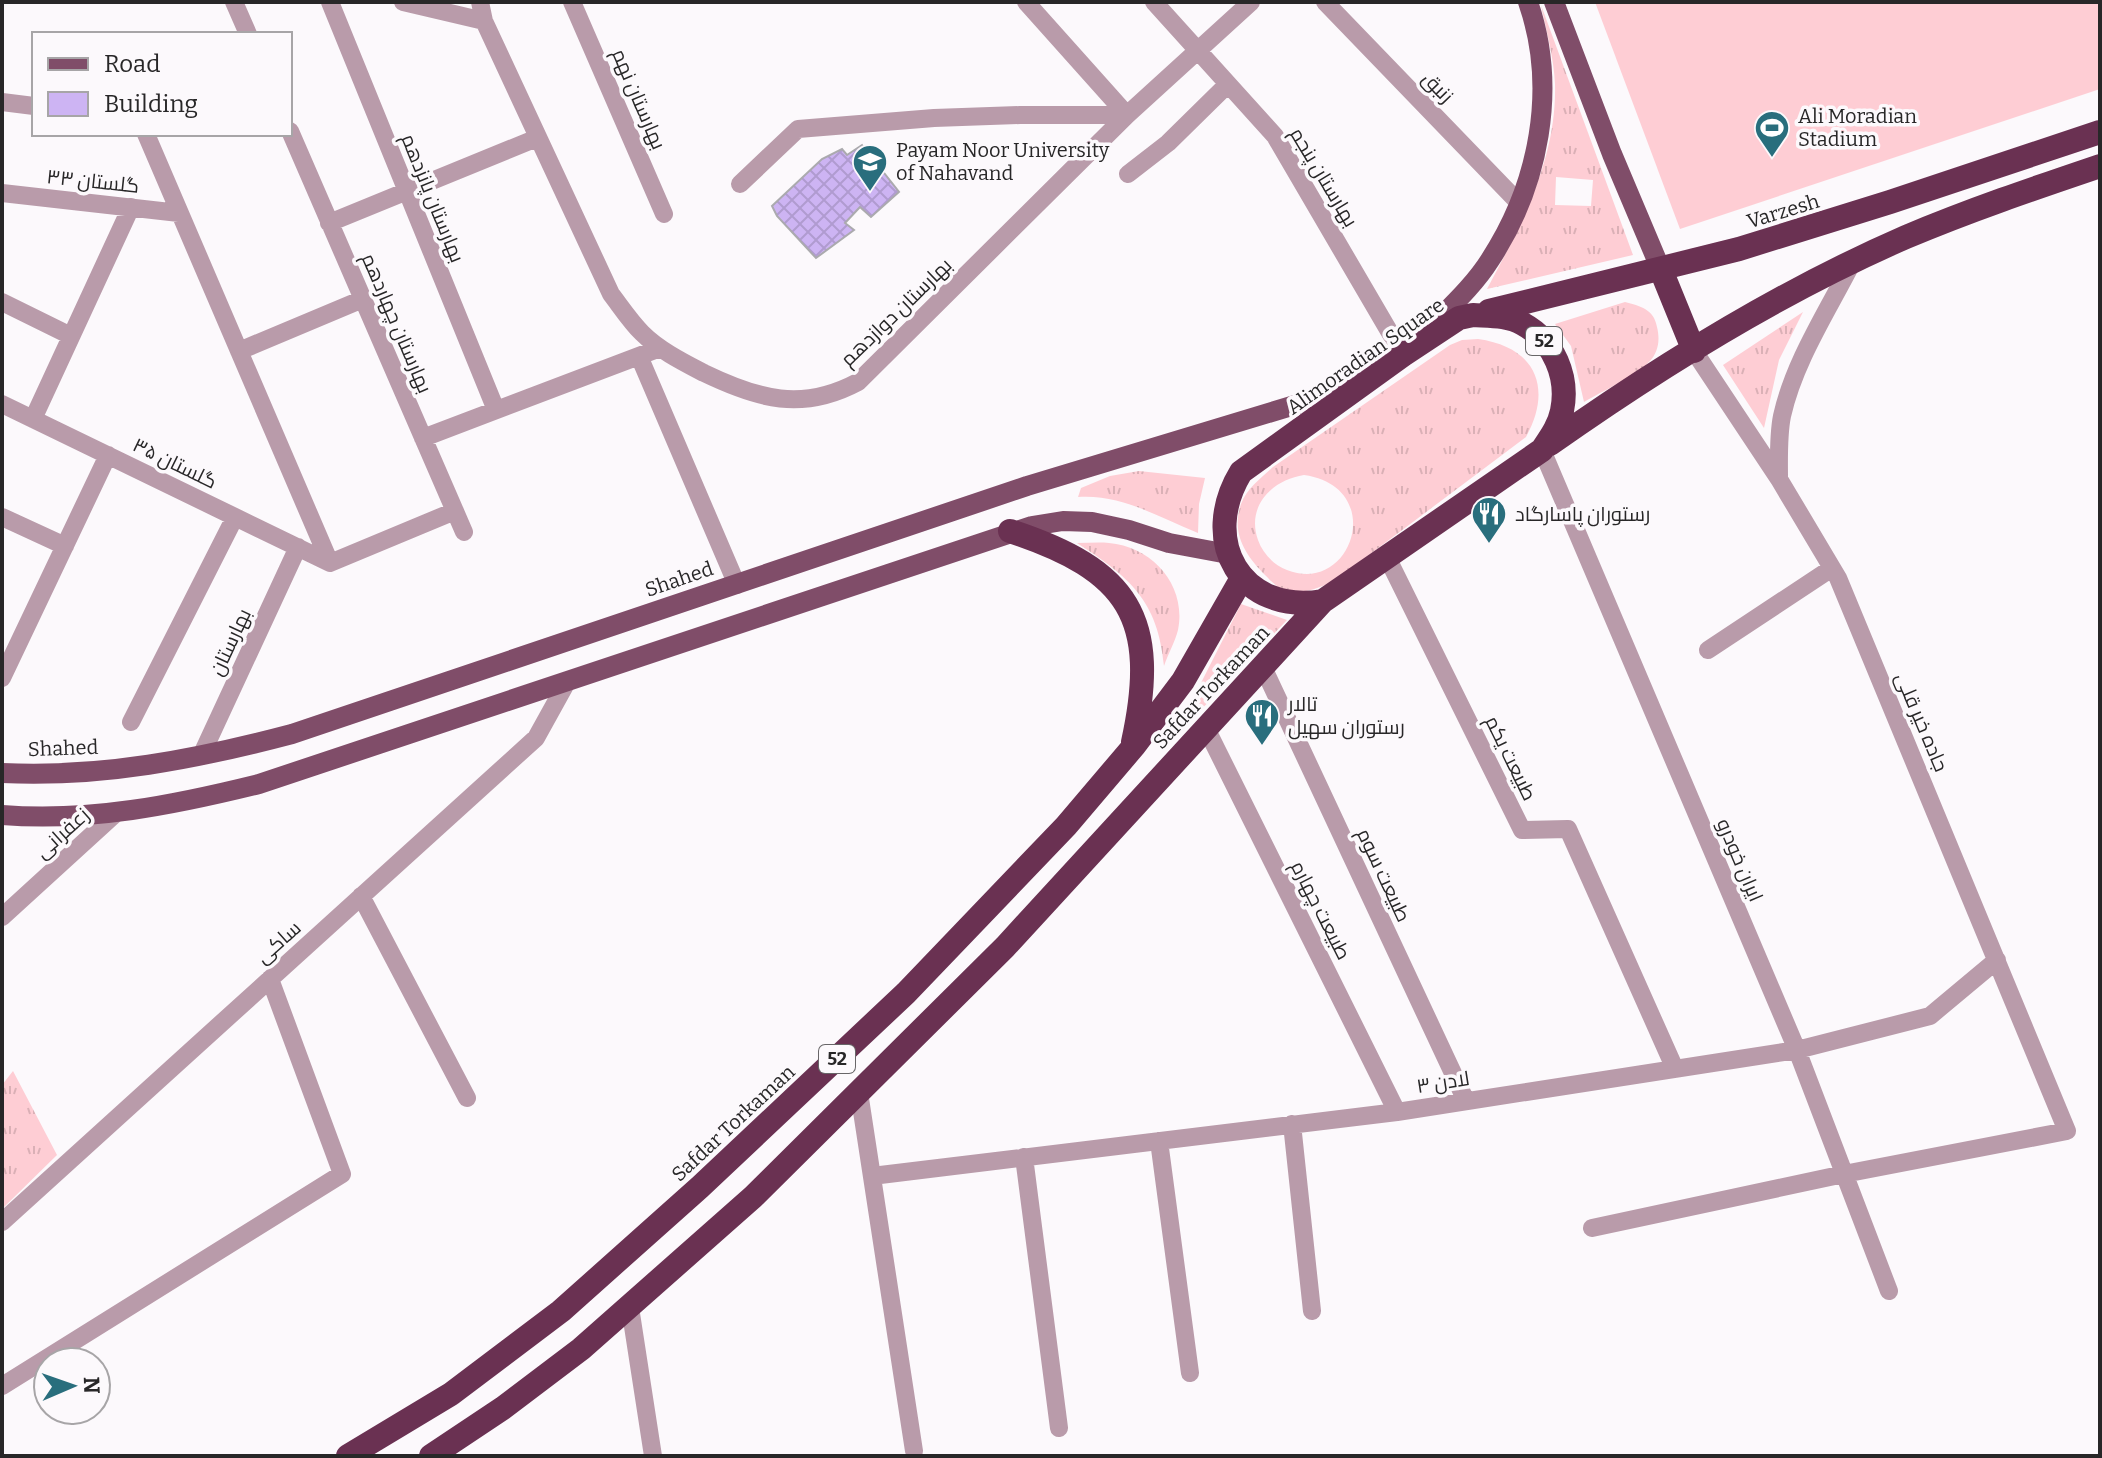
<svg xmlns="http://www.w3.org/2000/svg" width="2102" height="1458" font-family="Bitter,Cairo,serif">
<defs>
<pattern id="grass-tufts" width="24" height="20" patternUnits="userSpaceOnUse" patternTransform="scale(2)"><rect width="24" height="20" fill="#fecdd4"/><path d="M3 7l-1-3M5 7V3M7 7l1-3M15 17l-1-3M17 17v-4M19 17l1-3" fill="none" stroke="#dab0b6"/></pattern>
<pattern id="building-cross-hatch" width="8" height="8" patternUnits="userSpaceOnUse" patternTransform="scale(2)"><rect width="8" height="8" fill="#cdb4f3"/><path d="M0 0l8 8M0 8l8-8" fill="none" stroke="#b09bd0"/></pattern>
</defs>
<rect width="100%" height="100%" fill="#fcf9fc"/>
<path fill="url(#grass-tufts)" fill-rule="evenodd" d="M 1541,5 L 1633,255 L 1487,289 C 1521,225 1557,159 1555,84 C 1554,58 1546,30 1541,5 ZM 1556,177 L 1593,180 L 1591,206 L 1555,205 Z
M 1625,302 C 1640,306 1654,309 1657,327 C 1660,339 1659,352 1649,362 C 1637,375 1601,392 1584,402 L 1571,346 L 1555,324 Z
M 1803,312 L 1779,360 L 1764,428 L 1723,365 Z
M 1478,339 C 1536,347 1553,388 1526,437 L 1337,579 C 1323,587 1301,596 1284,590 C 1277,588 1270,580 1265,575 C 1245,555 1231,533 1241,504 C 1246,489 1262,477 1273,467 L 1450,345 L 1462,340 ZM 1304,475 C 1388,487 1352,596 1287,570 C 1274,565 1263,554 1258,540 C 1246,506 1272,480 1304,475 Z
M 1139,471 L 1205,478 L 1199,504 L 1198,533 C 1158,517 1122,494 1078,497 L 1081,488 L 1110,476 Z
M 1077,543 C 1088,543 1099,542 1109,543 C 1153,547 1187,586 1178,630 C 1175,642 1168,654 1164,666 C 1158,600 1129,577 1077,543 Z
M 1241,604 L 1287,620 L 1172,740 Z
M 13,1071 L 57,1155 L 2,1209 L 2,1085 Z"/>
<path fill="#fecdd4" d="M 1595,2 L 2100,2 L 2100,89 L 1680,229 Z"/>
<path fill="url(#building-cross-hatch)" stroke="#abaaae" stroke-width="2" d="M 862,145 L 899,192 L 871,217 L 860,207 L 845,223 L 854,230 L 816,258 L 777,216 L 772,206 L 822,159 L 842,149 L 847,155 Z"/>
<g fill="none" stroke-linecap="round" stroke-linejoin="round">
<path stroke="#b99baa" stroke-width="18" d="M 234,2 L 248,34
M 330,2 L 496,410
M 403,2 L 484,21 L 480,2
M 572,2 L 664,214
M 1026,2 L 1127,115
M 1154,2 L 1275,136 L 1403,355
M 1325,2 L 1519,203
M 484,21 L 611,294 C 621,307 630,321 642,333 C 659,350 683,362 704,373 C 758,399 802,412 858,382 L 1127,115 L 1251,2
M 2,102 L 34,106
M 290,131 L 464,532
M 146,134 L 330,563
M 1128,174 L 1168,143 L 1228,84
M 740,184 L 798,129 L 934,118 L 1020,115 L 1127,115
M 2,193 L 179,213
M 329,223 L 537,138
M 2,302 L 71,336
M 239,351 L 363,299
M 639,356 L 737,585
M 2,404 L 330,563
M 33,419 L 131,207
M 423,438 L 660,348
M 1542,450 L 1797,1050 L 1889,1291
M 1779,479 C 1779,458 1778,436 1782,416 C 1794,362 1827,312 1852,263
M 2,517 L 65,546
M 1387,557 L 1522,830 L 1568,829 L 1675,1069
M 330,563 L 455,511
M 1708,650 L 1832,568
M 1263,667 L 1466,1101
M 2,678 L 108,455
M 131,722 L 235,517
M 1206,728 L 1397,1112
M 201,756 L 298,547
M 361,896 L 467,1098
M 2,917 L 116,813
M 859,1092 L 914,1451
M 1292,1124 L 1312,1311
M 1159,1141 L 1190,1373
M 1024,1157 L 1059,1428
M 872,1176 L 1397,1112 L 1797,1050 L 1930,1016 L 1997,960
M 2,1222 L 536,738 L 567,682
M 1592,1228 L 1844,1174 L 2067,1131 L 1838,578 L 1779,479 L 1694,351
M 630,1307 L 653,1456
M 2,1386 L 342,1174 L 270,979"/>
<path stroke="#804d69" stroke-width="20" d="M 1554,2 L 1612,154 L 1661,270
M 1425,333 C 1447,310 1473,287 1490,260 C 1539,185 1558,88 1528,2
M 2,773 C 101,778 197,759 292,734 L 1027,486 L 1351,388
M 2,815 C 90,822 174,805 259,784 L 1032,526 L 1063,521 L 1092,522 L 1129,530 L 1169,543 L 1228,554"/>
<path stroke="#6a3152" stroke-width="24" d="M 1661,270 L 1694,351
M 1489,311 L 1739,249 L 1890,202 L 2100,132
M 1473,315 C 1490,316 1508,315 1523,324 C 1554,341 1569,377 1562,411 C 1559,426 1550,438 1542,450 L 1323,601 C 1241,615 1199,541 1241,472 L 1403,355 L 1459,318 Z
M 1550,444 C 1659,367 1784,290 1906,237 C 1970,210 2035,188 2100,166
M 1010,531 C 1129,570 1160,618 1133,742
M 348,1456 L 451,1394 L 561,1311 L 700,1187 L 906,993 L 1066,826 L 1134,746 L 1183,681 L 1242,578
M 431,1456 L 503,1408 L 581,1349 L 753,1197 L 1005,947 L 1323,601"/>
</g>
<defs>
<symbol id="stadium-pin" viewBox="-11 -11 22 30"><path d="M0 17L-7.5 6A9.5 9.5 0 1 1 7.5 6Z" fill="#296e7d" stroke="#fcf9fc"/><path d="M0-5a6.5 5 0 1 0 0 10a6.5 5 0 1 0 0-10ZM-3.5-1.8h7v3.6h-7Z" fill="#fff"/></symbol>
<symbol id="university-pin" viewBox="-11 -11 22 30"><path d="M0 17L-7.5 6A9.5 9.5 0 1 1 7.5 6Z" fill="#296e7d" stroke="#fcf9fc"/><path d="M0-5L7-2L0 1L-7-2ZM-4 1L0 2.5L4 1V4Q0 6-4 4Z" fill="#fff"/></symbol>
<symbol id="restaurant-pin" viewBox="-11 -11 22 30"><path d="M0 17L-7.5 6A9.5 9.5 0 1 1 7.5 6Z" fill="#296e7d" stroke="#fcf9fc"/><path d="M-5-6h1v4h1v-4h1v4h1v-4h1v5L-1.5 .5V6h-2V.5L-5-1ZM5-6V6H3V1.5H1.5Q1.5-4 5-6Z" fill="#fff"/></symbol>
</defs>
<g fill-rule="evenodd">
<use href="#stadium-pin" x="1752" y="108" width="40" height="54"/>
<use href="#university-pin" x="850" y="142" width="40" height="54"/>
<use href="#restaurant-pin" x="1469" y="494" width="40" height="54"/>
<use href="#restaurant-pin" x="1242" y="696" width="40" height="54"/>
</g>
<g text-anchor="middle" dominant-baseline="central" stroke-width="7" stroke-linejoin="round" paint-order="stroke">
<g fill="#fcf9fc" stroke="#686668" stroke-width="2">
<rect x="1526" y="327" width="36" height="28" rx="6"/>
<rect x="819" y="1045" width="36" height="28" rx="6"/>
</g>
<g font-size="18" font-weight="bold" fill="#282728">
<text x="1544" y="341">52</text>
<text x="837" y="1059">52</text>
</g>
<g font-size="20" fill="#282728" stroke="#fcf9fc">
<text transform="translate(1438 87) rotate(46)">زنبق</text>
<text transform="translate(639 99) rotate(67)">بهارستان نهم</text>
<text transform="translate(1324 177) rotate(59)">بهارستان پنجم</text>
<text transform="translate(93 181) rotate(6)">گلستان ۳۳</text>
<text transform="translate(433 198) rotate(68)">بهارستان پانزدهم</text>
<text transform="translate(1783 211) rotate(-17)">Varzesh</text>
<text transform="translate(896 312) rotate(-44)">بهارستان دوازدهم</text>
<text transform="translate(397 323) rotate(67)">بهارستان چهاردهم</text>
<text transform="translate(1365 356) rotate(-35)">Alimoradian Square</text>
<text transform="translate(175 463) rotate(26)">گلستان ۳۵</text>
<text transform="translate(679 579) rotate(-19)">Shahed</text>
<text transform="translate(230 642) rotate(-65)">بهارستان</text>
<text transform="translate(1211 687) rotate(-47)">Safdar Torkaman</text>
<text transform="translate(1922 722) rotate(67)">جاده خیر قلی</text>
<text transform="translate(63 748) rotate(-2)">Shahed</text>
<text transform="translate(1511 758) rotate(64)">طبیعت یکم</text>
<text transform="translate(62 833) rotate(-42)">زعفرانی</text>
<text transform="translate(1740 860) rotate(67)">ایران خودرو</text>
<text transform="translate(1384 875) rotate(65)">طبیعت سوم</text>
<text transform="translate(1321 910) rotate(63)">طبیعت چهارم</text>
<text transform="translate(278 942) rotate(-42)">ساکی</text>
<text transform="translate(1443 1082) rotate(-9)">لادن ۳</text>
<text transform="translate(733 1123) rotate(-43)">Safdar Torkaman</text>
</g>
<g font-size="20" fill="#282728" stroke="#fcf9fc" text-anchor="start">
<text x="1798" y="116">Ali Moradian<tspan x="1798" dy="23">Stadium</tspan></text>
<text x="896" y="150">Payam Noor University<tspan x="896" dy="23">of Nahavand</tspan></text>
<text x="1515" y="514">رستوران پاسارگاد</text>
<text x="1288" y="704">تالار<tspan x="1288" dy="23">رستوران سهیل</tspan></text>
</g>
</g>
<rect width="2102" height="1458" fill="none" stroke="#282728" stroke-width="8"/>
<rect x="32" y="32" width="260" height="104" fill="#fcf9fc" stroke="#a7a5a7" stroke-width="2"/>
<rect x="48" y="58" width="40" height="12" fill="#804d69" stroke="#a7a5a7" stroke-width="2"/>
<text x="104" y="72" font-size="24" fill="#282728">Road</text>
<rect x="48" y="92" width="40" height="24" fill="#cdb4f3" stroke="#a7a5a7" stroke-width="2"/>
<text x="104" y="112" font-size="24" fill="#282728">Building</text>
<g transform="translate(72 1386) rotate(88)"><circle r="38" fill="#fcf9fc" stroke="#a7a5a7" stroke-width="2"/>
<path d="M0-6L14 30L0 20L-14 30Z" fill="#296e7d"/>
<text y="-12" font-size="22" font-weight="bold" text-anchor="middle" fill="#282728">N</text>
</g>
</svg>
